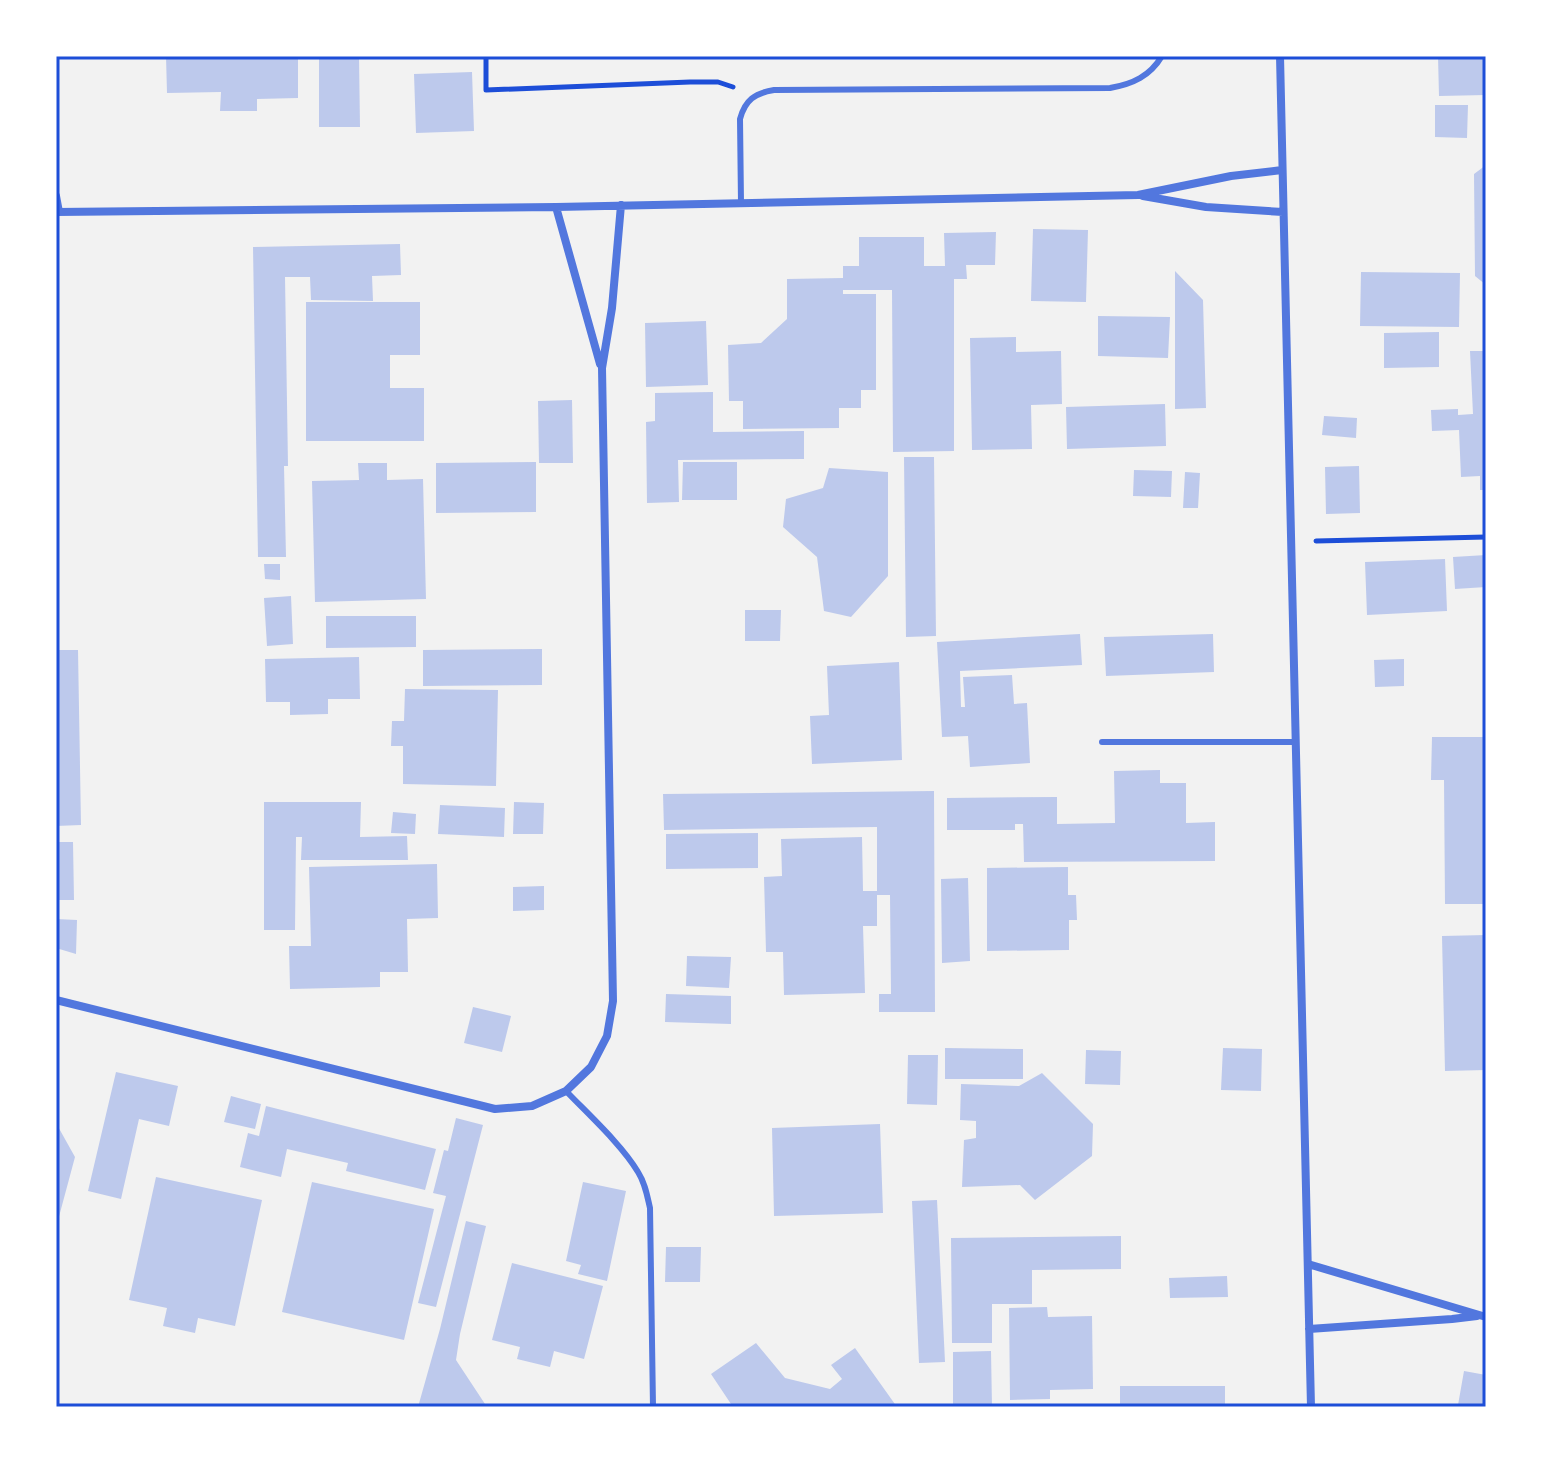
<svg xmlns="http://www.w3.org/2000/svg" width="1542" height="1463" font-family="'Archivo Narrow',sans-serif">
<rect width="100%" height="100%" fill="#f2f2f2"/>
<path fill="#bdc9ec" d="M 166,56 L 298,56 L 298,98 L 257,99 L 257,111 L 220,111 L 221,92 L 167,93 Z
M 319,56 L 359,56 L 360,127 L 319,127 Z
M 1438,56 L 1486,56 L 1486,95 L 1439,96 Z
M 472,72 L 474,131 L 416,133 L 414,74 Z
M 1435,105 L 1468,105 L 1467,138 L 1435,137 Z
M 1486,165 L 1486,285 L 1475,276 L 1474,174 Z
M 1033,229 L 1088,230 L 1086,302 L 1031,301 Z
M 996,232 L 995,265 L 966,265 L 967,279 L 954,279 L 954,451 L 893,452 L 892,290 L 843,290 L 843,294 L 876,294 L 876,390 L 861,390 L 861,408 L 839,408 L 839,428 L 743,429 L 743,401 L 729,401 L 728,345 L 761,343 L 787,319 L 787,279 L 843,278 L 843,266 L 859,266 L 859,237 L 924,237 L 924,266 L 945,266 L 944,233 Z
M 400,244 L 401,275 L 372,276 L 373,301 L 311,300 L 310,277 L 285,277 L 288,466 L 284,466 L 286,557 L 258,557 L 253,247 Z
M 1175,271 L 1203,300 L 1206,408 L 1175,409 Z
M 1361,272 L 1460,273 L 1459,327 L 1360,326 Z
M 306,302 L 420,302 L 420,355 L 390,355 L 390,388 L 424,388 L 424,441 L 306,441 Z
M 1098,316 L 1170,317 L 1168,358 L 1098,356 Z
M 706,321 L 708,385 L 646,387 L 645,323 Z
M 1439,332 L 1439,367 L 1384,368 L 1384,333 Z
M 1016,337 L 1016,352 L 1061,351 L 1062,404 L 1031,405 L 1032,449 L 972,450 L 970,338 Z
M 1470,351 L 1486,351 L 1486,490 L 1480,490 L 1480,476 L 1461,477 L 1459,430 L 1432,431 L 1431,410 L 1458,409 L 1458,415 L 1473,414 Z
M 713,392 L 713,432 L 804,431 L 804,459 L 678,460 L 679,502 L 647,503 L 646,422 L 655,421 L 655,393 Z
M 572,400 L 573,463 L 539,463 L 538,401 Z
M 1165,404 L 1166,446 L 1067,449 L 1066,407 Z
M 1324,416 L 1357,418 L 1356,438 L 1322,435 Z
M 904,457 L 934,457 L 936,636 L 906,637 Z
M 536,462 L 536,512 L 436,513 L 436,463 Z
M 683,462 L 737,462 L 737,500 L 682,500 Z
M 358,463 L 387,463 L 387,480 L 423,479 L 426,599 L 315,602 L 312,481 L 359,480 Z
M 1359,466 L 1360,513 L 1326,514 L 1325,467 Z
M 829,468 L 888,472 L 888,576 L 851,617 L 824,611 L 817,557 L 783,527 L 786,499 L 823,488 Z
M 1134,470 L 1172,471 L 1171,497 L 1133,496 Z
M 1185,472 L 1200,473 L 1198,508 L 1183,508 Z
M 1486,555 L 1486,587 L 1455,589 L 1453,557 Z
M 1445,559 L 1447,611 L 1367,615 L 1365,562 Z
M 264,564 L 280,564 L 280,580 L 265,579 Z
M 291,596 L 293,644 L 267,646 L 264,598 Z
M 745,610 L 781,610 L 780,641 L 745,641 Z
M 326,616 L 416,616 L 416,647 L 326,648 Z
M 1080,634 L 1082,665 L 960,671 L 961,707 L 965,707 L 963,677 L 1012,675 L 1014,704 L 1027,703 L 1030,763 L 970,767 L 968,736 L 942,737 L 937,642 Z
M 1213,634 L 1214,672 L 1106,676 L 1104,637 Z
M 542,649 L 542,685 L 423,686 L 423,650 Z
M 56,650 L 78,650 L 81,825 L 56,826 Z
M 359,657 L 360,699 L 328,699 L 328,714 L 290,715 L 290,702 L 266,702 L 265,659 Z
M 1404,659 L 1404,686 L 1375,687 L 1374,660 Z
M 899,662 L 902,760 L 812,764 L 810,716 L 829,715 L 827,666 Z
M 405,689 L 498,690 L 496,786 L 403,784 L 403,746 L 391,746 L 392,721 L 404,721 Z
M 1432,737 L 1486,737 L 1486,904 L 1445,904 L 1444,780 L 1431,780 Z
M 1160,770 L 1160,783 L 1186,783 L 1186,823 L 1215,822 L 1215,861 L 1024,862 L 1023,824 L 1015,824 L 1015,830 L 947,830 L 947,798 L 1057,797 L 1057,824 L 1115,823 L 1114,771 Z
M 934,791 L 935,1012 L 879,1012 L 879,994 L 891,994 L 890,895 L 877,895 L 877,926 L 863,926 L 865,993 L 784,995 L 783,952 L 766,952 L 764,877 L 782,876 L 781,839 L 862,837 L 863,891 L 877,891 L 877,827 L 664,830 L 663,794 Z
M 264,802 L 361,802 L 360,837 L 407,836 L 408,860 L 301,860 L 302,837 L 296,837 L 295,930 L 264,930 Z
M 514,802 L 544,803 L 543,834 L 513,834 Z
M 440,805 L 505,808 L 504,837 L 438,834 Z
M 393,812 L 416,814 L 415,834 L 391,833 Z
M 758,833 L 758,868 L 666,869 L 666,834 Z
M 56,842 L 73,842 L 74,900 L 56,900 Z
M 437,864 L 438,918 L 407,919 L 408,972 L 380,972 L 380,987 L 290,989 L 289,946 L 311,946 L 309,867 Z
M 1068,867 L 1068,895 L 1076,895 L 1077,920 L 1069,920 L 1069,950 L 987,951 L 987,868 Z
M 968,878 L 970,961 L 942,963 L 941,879 Z
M 544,886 L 544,910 L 513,911 L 513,887 Z
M 56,919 L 77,920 L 76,954 L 56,948 Z
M 1486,935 L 1486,1070 L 1445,1071 L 1442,936 Z
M 687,956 L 731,957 L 729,988 L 686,986 Z
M 666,994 L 731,996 L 731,1024 L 665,1022 Z
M 473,1007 L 511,1016 L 502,1052 L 464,1043 Z
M 945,1048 L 1023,1049 L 1023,1079 L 945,1079 Z
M 1223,1048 L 1262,1049 L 1261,1091 L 1221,1090 Z
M 1086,1050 L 1121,1051 L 1120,1085 L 1085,1084 Z
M 908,1055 L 938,1055 L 937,1105 L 907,1104 Z
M 116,1072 L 178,1086 L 169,1126 L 139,1119 L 121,1199 L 88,1191 Z
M 1042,1073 L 1093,1124 L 1092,1156 L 1035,1200 L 1020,1185 L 962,1187 L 964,1140 L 976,1138 L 976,1121 L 960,1120 L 961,1084 L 1019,1086 Z
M 231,1096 L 261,1104 L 255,1129 L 224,1122 Z
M 266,1106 L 436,1149 L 425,1190 L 346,1171 L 348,1163 L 287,1149 L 281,1177 L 240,1167 L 248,1133 L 259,1136 Z
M 456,1118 L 483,1125 L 436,1307 L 418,1303 L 446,1196 L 433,1193 L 444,1150 L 448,1151 Z
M 56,1123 L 75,1157 L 57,1224 L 56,1224 Z
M 880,1124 L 883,1213 L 774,1216 L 772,1128 Z
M 156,1177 L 262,1200 L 235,1326 L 198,1318 L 195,1333 L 163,1326 L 167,1308 L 129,1300 Z
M 312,1182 L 434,1209 L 404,1340 L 282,1312 Z
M 583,1182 L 626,1191 L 607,1281 L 578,1274 L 581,1265 L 566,1261 Z
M 937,1200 L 945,1362 L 919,1363 L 912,1201 Z
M 466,1221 L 486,1226 L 460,1334 L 456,1360 L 485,1404 L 485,1407 L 418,1407 L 440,1329 Z
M 1121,1236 L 1121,1269 L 1032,1270 L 1032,1304 L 992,1304 L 992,1343 L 952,1343 L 951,1238 Z
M 666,1247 L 701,1247 L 700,1282 L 665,1282 Z
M 512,1263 L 603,1286 L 584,1359 L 554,1351 L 550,1367 L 517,1359 L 520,1347 L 492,1340 Z
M 1227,1276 L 1228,1297 L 1170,1298 L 1169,1278 Z
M 1047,1307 L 1048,1317 L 1092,1316 L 1093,1389 L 1050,1390 L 1050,1399 L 1010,1400 L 1009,1308 Z
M 756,1343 L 785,1378 L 830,1389 L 842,1379 L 831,1365 L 855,1348 L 897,1407 L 733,1407 L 711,1374 Z
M 991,1351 L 992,1407 L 953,1407 L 953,1352 Z
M 1464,1371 L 1486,1375 L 1486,1407 L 1458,1405 Z
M 1120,1386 L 1225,1386 L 1225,1407 L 1120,1407 Z"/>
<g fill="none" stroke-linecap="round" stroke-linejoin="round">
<path stroke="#1d4ed8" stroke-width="5" d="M 486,56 L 486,90 L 690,82 L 718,82 L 733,87
M 1316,541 L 1486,537"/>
<path stroke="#5277de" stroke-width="6" d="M 741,203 L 740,119 C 745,100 755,93 774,90 L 1110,88 C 1133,84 1150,76 1162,56
M 1102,742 L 1296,742
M 566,1091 C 588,1114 622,1145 638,1172 C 645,1183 647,1195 650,1208 L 653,1407"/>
<path stroke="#5277de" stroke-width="8" d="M 1280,56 L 1311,1407
M 56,196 L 59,212
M 1143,196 L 1206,207 L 1283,212
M 556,207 L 600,364
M 56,212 L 556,207 L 1138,195 L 1231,176 L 1282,170
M 56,1000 L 495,1109 L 532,1106 L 566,1091 L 591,1067 L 607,1036 L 613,1001 L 602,368 L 612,308 L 621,205
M 1308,1264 L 1486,1317
M 1309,1329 L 1452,1319 L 1477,1316"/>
</g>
<rect width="1542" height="1463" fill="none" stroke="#ffffff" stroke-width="116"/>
<rect x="58" y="58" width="1426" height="1347" fill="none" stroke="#1d4ed8" stroke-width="3"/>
</svg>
